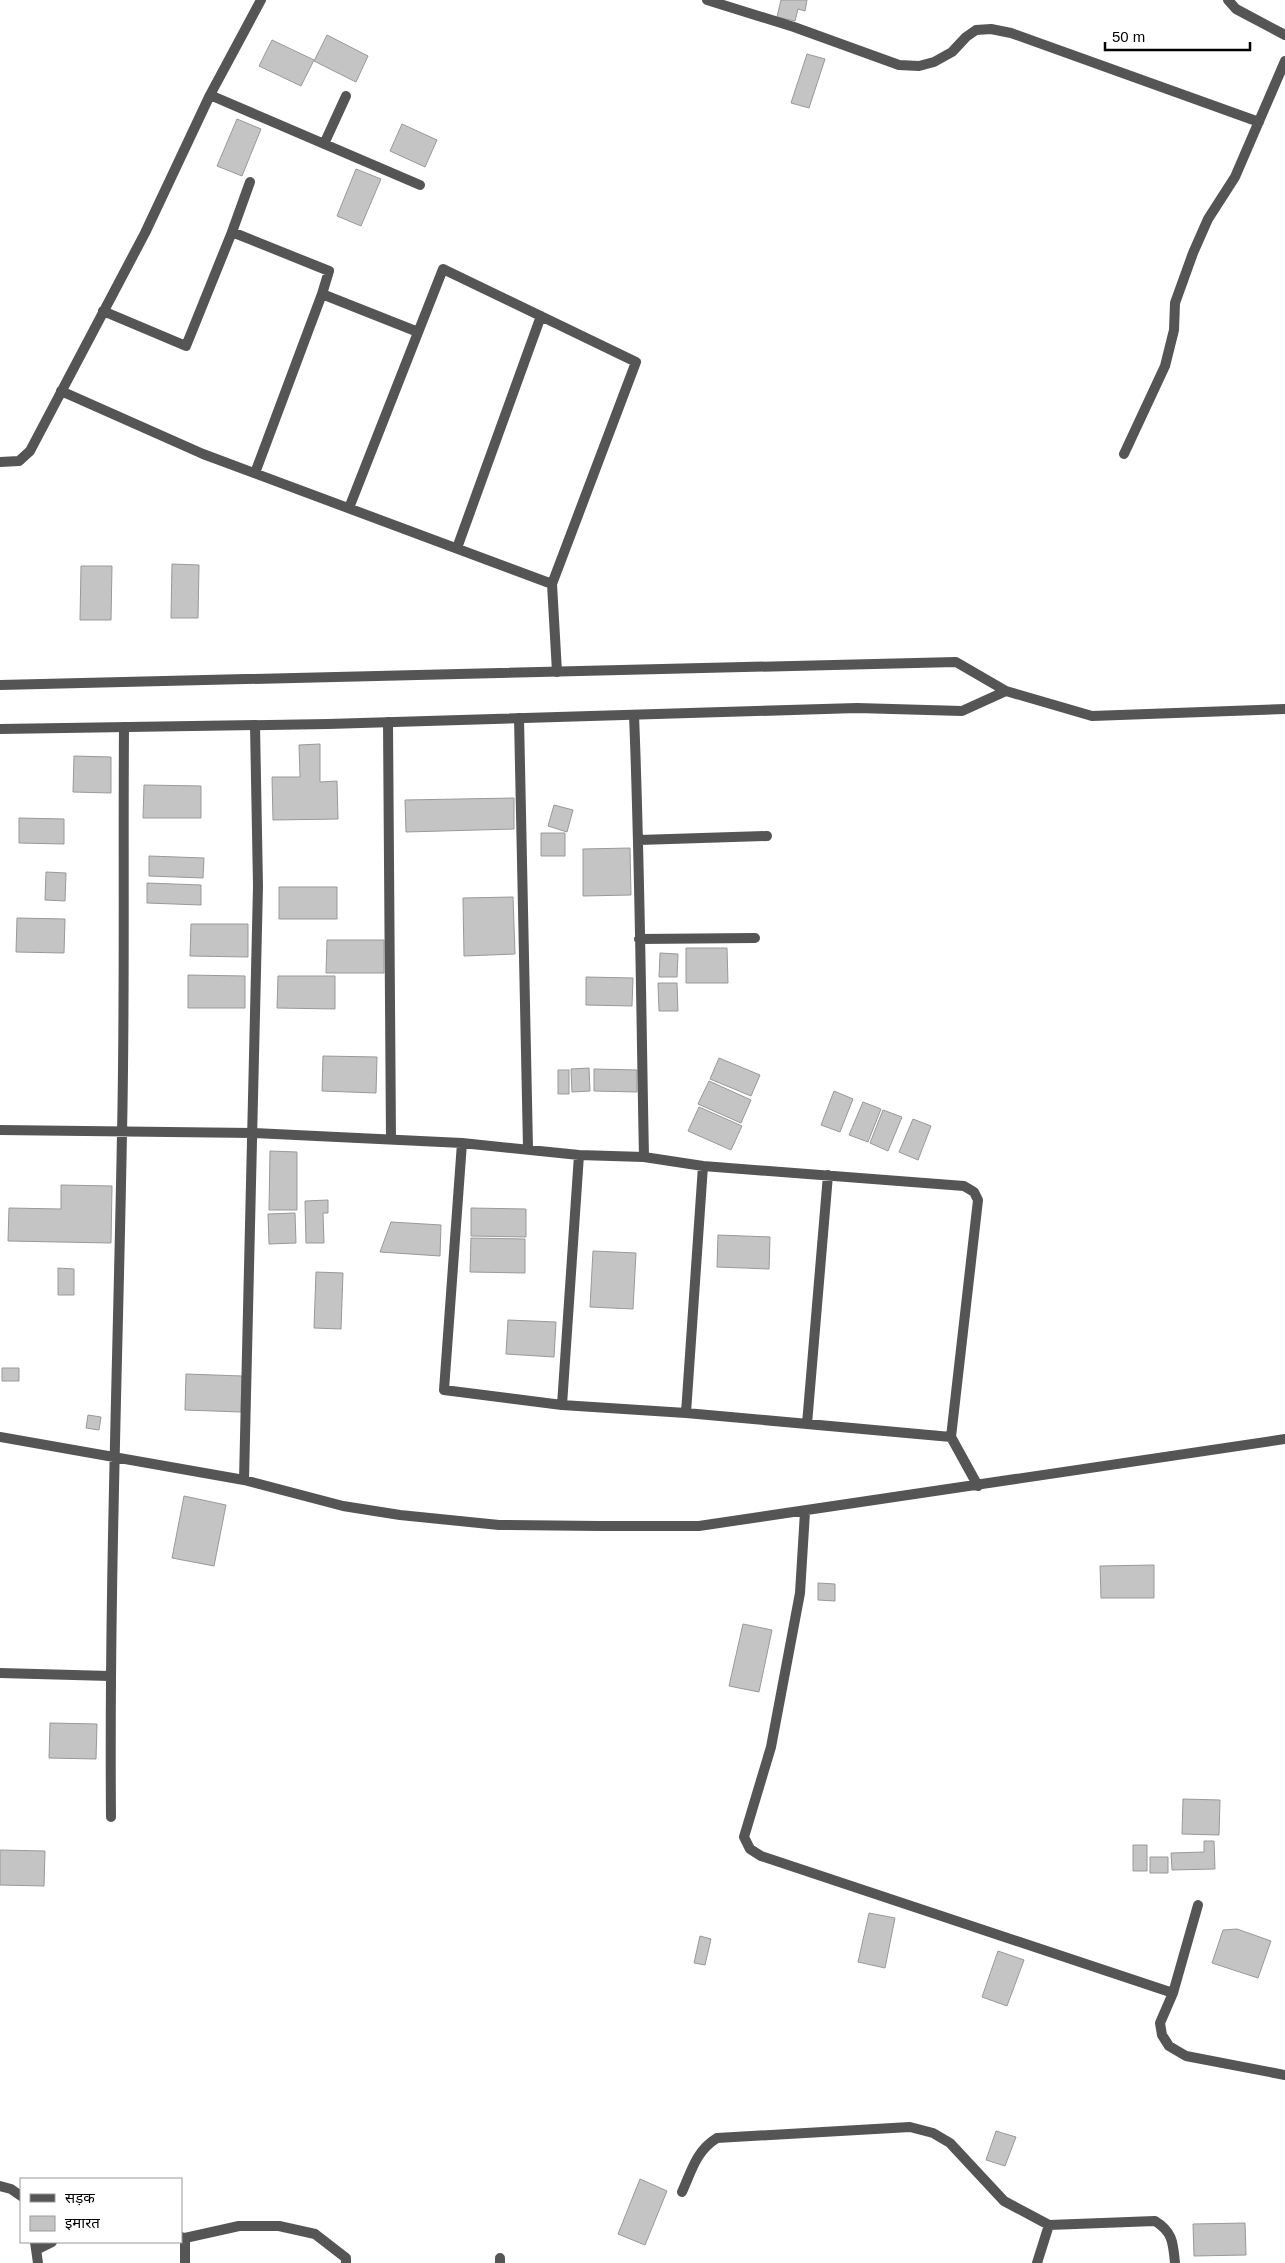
<svg xmlns="http://www.w3.org/2000/svg" width="1285" height="2263" font-family="Helvetica,'Noto Sans Devanagari',sans-serif">
<rect width="100%" height="100%" fill="#fff"/>
<path fill="#c4c4c4" stroke="#999" d="M 781,0 L 807,0 L 805,11 L 798,9 L 795,21 L 777,17 Z
M 327,35 L 368,56 L 356,82 L 314,61 Z
M 272,40 L 314,60 L 301,86 L 259,66 Z
M 807,54 L 825,59 L 809,108 L 791,103 Z
M 237,119 L 261,129 L 242,176 L 217,166 Z
M 402,124 L 437,140 L 425,167 L 390,151 Z
M 356,169 L 381,179 L 361,226 L 337,216 Z
M 172,564 L 199,565 L 198,618 L 171,618 Z
M 81,566 L 112,566 L 111,620 L 80,620 Z
M 320,744 L 320,782 L 337,781 L 338,819 L 273,820 L 272,777 L 300,777 L 299,745 Z
M 74,756 L 111,757 L 111,793 L 73,792 Z
M 144,785 L 201,786 L 201,818 L 143,818 Z
M 514,798 L 514,829 L 406,832 L 405,800 Z
M 554,805 L 573,810 L 567,832 L 548,826 Z
M 19,818 L 64,819 L 64,844 L 19,843 Z
M 541,833 L 565,833 L 565,856 L 541,856 Z
M 630,848 L 631,895 L 583,896 L 583,849 Z
M 149,856 L 204,858 L 203,878 L 149,876 Z
M 46,872 L 66,873 L 65,901 L 45,900 Z
M 147,883 L 201,885 L 201,905 L 147,903 Z
M 279,887 L 337,887 L 337,919 L 279,919 Z
M 513,897 L 515,954 L 464,956 L 463,898 Z
M 17,918 L 65,919 L 64,953 L 16,952 Z
M 191,924 L 248,924 L 248,957 L 190,956 Z
M 327,940 L 384,940 L 384,973 L 326,973 Z
M 686,948 L 727,948 L 728,983 L 686,983 Z
M 660,953 L 678,954 L 677,977 L 659,977 Z
M 188,975 L 245,976 L 245,1008 L 188,1008 Z
M 278,976 L 335,976 L 335,1009 L 277,1008 Z
M 586,977 L 633,978 L 632,1006 L 586,1005 Z
M 658,983 L 677,983 L 678,1011 L 659,1011 Z
M 323,1056 L 377,1057 L 376,1093 L 322,1091 Z
M 719,1058 L 760,1075 L 751,1096 L 710,1079 Z
M 589,1068 L 590,1091 L 572,1092 L 571,1069 Z
M 594,1069 L 637,1070 L 637,1092 L 594,1091 Z
M 558,1070 L 569,1070 L 569,1094 L 558,1094 Z
M 709,1081 L 751,1100 L 741,1123 L 698,1104 Z
M 834,1091 L 853,1099 L 840,1132 L 821,1125 Z
M 863,1102 L 881,1109 L 868,1142 L 849,1135 Z
M 699,1107 L 742,1126 L 731,1150 L 688,1131 Z
M 883,1110 L 902,1117 L 888,1151 L 870,1143 Z
M 913,1119 L 931,1126 L 918,1160 L 899,1152 Z
M 270,1151 L 297,1152 L 297,1210 L 269,1210 Z
M 61,1185 L 112,1186 L 111,1243 L 8,1241 L 9,1208 L 61,1209 Z
M 328,1200 L 328,1213 L 323,1213 L 324,1243 L 306,1243 L 305,1201 Z
M 471,1208 L 526,1209 L 526,1237 L 471,1236 Z
M 295,1213 L 296,1243 L 269,1244 L 268,1214 Z
M 391,1222 L 441,1225 L 440,1256 L 380,1252 Z
M 718,1235 L 770,1237 L 769,1269 L 717,1267 Z
M 471,1238 L 525,1239 L 525,1273 L 470,1272 Z
M 593,1251 L 636,1253 L 633,1309 L 590,1307 Z
M 58,1268 L 74,1269 L 74,1295 L 58,1295 Z
M 316,1272 L 343,1273 L 341,1329 L 314,1328 Z
M 508,1320 L 556,1322 L 554,1357 L 506,1354 Z
M 2,1368 L 19,1368 L 19,1381 L 2,1381 Z
M 186,1374 L 242,1376 L 241,1412 L 185,1410 Z
M 88,1415 L 101,1417 L 99,1430 L 86,1428 Z
M 184,1496 L 226,1505 L 214,1566 L 172,1558 Z
M 1154,1565 L 1154,1598 L 1101,1598 L 1100,1566 Z
M 818,1583 L 835,1584 L 835,1601 L 818,1600 Z
M 743,1624 L 772,1630 L 759,1692 L 729,1686 Z
M 50,1723 L 97,1724 L 96,1759 L 49,1758 Z
M 1183,1799 L 1220,1800 L 1219,1835 L 1182,1834 Z
M 1204,1841 L 1214,1841 L 1215,1869 L 1172,1870 L 1171,1853 L 1204,1852 Z
M 1133,1845 L 1147,1845 L 1147,1871 L 1133,1871 Z
M 0,1850 L 45,1851 L 44,1886 L 0,1885 Z
M 1150,1857 L 1168,1857 L 1168,1873 L 1150,1873 Z
M 869,1913 L 895,1918 L 885,1968 L 858,1962 Z
M 1237,1929 L 1271,1941 L 1258,1978 L 1212,1963 L 1223,1930 Z
M 700,1936 L 711,1939 L 705,1965 L 694,1963 Z
M 998,1951 L 1024,1960 L 1007,2006 L 982,1997 Z
M 996,2131 L 1016,2137 L 1005,2166 L 986,2160 Z
M 640,2179 L 667,2191 L 645,2245 L 618,2234 Z
M 1245,2223 L 1246,2255 L 1194,2256 L 1193,2224 Z"/>
<g fill="none" stroke-linecap="round" stroke-linejoin="round">
<path stroke="#555" stroke-width="10" d="M 707,0 L 794,27 L 899,65 L 919,66 L 934,62 L 952,52 L 966,37 L 976,30 L 991,29 L 1011,33 L 1259,122
M 1228,0 L 1236,9 L 1285,35
M 210,95 L 420,185
M 324,144 L 346,96
M 232,232 L 250,182
M 103,311 L 186,346 L 232,232 L 329,271 L 322,294 L 418,332
M 61,391 L 203,454 L 552,584 L 557,672
M 1124,454 L 1165,366 L 1174,330 L 1175,303 L 1193,253 L 1208,219 L 1235,177 L 1285,61
M 0,462 L 19,461 L 30,451 L 145,233 L 210,95 L 261,0
M 255,473 L 322,294
M 349,508 L 443,269 L 636,362 L 552,584
M 457,548 L 541,316
M 634,715 C 640,862 641,1010 644,1157
M 519,718 L 528,1148
M 388,722 L 391,1140
M 639,840 L 767,836
M 639,939 L 755,938
M 0,1130 L 253,1133 L 462,1143 L 579,1155 L 644,1157 L 703,1166 L 964,1186 L 974,1192 L 978,1200 L 951,1437 L 978,1486
M 462,1143 L 444,1390 L 562,1405 L 686,1413 L 951,1437
M 562,1405 L 579,1155
M 686,1413 L 703,1166
M 807,1424 L 828,1175
M 0,1437 L 244,1480 L 343,1506 L 400,1515 L 499,1525 L 600,1526 L 699,1526 L 1285,1439
M 244,1480 L 258,886 L 255,725
M 805,1512 L 800,1593 L 771,1747 L 744,1837 L 750,1849 L 761,1856 L 1173,1993 L 1198,1905
M 0,1673 L 110,1676
M 111,1817 C 109,1589 118,1361 122,1133 C 125,998 123,862 124,727
M 1173,1993 L 1160,2023 L 1162,2035 L 1169,2046 L 1186,2056 L 1285,2075
M 0,2186 L 11,2189 L 21,2196
M 682,2192 C 692,2170 696,2151 717,2138 L 910,2127 L 933,2133 L 950,2143 L 1004,2201 L 1049,2225 L 1037,2263
M 1049,2225 L 1155,2221 C 1173,2232 1173,2243 1175,2263
M 181,2237 L 185,2238 L 185,2263
M 185,2238 L 239,2226 L 279,2226 L 315,2234 L 346,2258 L 346,2263
M 35,2242 L 38,2263
M 38,2249 L 52,2242
M 500,2258 L 500,2263"/>
<path stroke="#555" stroke-width="10" d="M 0,685 L 956,662 L 1006,691 L 1092,716 L 1285,709
M 0,729 L 328,724 L 857,708 L 962,711 L 1006,691"/>
</g>
<rect x="20" y="2178" width="162" height="65" fill="#ffffff" stroke="#999999"/>
<rect x="30" y="2194" width="25" height="8" fill="#555555" stroke="#999999"/>
<text x="65" y="2203" font-size="15" fill="#000000">सड़क</text>
<rect x="30" y="2216" width="25" height="15" fill="#c4c4c4" stroke="#999999"/>
<text x="65" y="2228" font-size="15" fill="#000000">इमारत</text>
<path d="M1105 42v8h145v-8" fill="none" stroke="#000000" stroke-width="2.5"/>
<text x="1112" y="42" font-size="15" fill="#000000" stroke="#ffffff" stroke-width="4" paint-order="stroke">50 m</text>
</svg>
